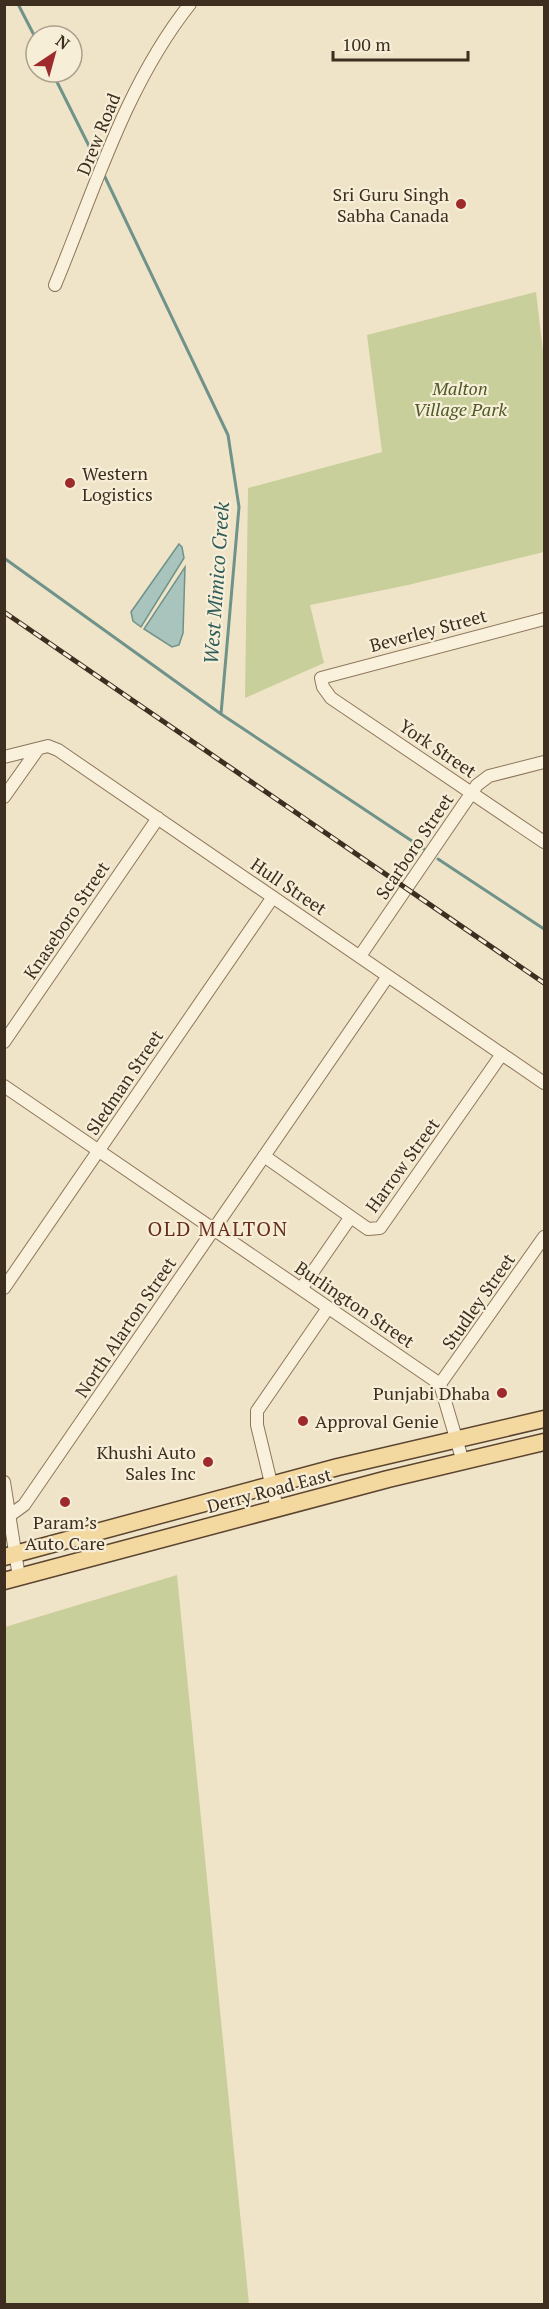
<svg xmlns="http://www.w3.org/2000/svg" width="549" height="2309" font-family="'PT Serif',serif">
<rect width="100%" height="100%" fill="#f0e4c8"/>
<path fill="#c9cf9b" d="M 536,292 L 544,360 L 544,552 L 408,585 L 310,605 L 324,663 L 245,698 L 248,488 L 382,452 L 367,335 Z
M 177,1575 L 249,2304 L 5,2304 L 5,1627 Z"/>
<path fill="#a9c4bc" stroke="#6f938a" stroke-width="1.5" d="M 179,544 L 182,547 L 184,558 L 141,627 L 133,621 L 131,612 Z
M 185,567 L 183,633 L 179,645 L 172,647 L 144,629 Z"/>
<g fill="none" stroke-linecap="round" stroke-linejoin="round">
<path stroke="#6f938a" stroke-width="3" d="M 18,4 L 36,39
M 52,72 L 98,164
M 104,175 L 228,435 L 239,507 L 221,714
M 4,558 L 221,714 L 424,849
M 438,859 L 544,929"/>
<defs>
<path id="minor" d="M 55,285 C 95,189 125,86 190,4
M 544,619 L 321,678 L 323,687 L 331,698 L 544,842
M 4,757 L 48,746 L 58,750 L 544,1083
M 4,797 L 38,749
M 360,956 L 477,785 L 489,776 L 544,762
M 4,1042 L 158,818
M 4,1086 L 440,1384 L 463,1462
M 264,1156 L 368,1229 L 380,1228 L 502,1054
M 4,1288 L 273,897
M 301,1289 L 350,1218
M 440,1384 L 544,1237
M 4,1482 L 19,1577
M 277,1508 L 257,1425 L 257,1411 L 328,1308
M 9,1516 L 24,1505 L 388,976"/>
<path id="major" d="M 4,1557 L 338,1467 L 544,1419
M 4,1581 L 388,1479 L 544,1442"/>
</defs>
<use href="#minor" stroke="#8d765c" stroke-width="14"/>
<use href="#major" stroke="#5b4430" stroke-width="19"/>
<use href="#minor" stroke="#faf1dc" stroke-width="12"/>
<use href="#major" stroke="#f3d9a0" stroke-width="16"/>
<defs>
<path id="rail" d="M 4,612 L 544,983"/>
</defs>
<use href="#rail" stroke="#3d2e20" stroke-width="5"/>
<use href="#rail" stroke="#f7eed8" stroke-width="3" stroke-dasharray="9" stroke-linecap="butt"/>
</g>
<g fill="#9e2a2b" stroke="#f7eed8" stroke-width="2">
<circle cx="461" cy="204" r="6"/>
<circle cx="70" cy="483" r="6"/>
<circle cx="502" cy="1393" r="6"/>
<circle cx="303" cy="1421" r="6"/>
<circle cx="208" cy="1462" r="6"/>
<circle cx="65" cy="1502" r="6"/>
</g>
<g text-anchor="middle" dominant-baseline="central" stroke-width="4.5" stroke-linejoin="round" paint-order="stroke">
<g font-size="18" fill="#3d2e20" stroke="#f7eed8">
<text transform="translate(98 134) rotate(-68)">Drew Road</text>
<text transform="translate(428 630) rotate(-15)">Beverley Street</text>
<text transform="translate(438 748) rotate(34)">York Street</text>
<text transform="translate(414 846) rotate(-56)">Scarboro Street</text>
<text transform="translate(289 886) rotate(34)">Hull Street</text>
<text transform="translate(66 920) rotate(-56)">Knaseboro Street</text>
<text transform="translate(124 1082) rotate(-56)">Sledman Street</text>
<text transform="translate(402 1165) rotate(-54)">Harrow Street</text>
<text transform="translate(478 1301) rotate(-55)">Studley Street</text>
<text transform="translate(355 1304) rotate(34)">Burlington Street</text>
<text transform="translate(125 1327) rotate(-56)">North Alarton Street</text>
<text transform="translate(269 1490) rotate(-15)">Derry Road East</text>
</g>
<g font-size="18" fill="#3d2e20" stroke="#f7eed8" text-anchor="end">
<text x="449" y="194">Sri Guru Singh<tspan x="449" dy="21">Sabha Canada</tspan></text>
<text x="82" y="473" text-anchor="start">Western<tspan x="82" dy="21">Logistics</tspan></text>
<text x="490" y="1393">Punjabi Dhaba</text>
<text x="315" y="1421" text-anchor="start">Approval Genie</text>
<text x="196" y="1452">Khushi Auto<tspan x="196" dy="21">Sales Inc</tspan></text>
<text x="65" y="1522" text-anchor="middle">Param’s<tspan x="65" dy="21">Auto Care</tspan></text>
</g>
<g font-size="18" font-style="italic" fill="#4d5a26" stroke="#f7eed8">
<text x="460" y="388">Malton<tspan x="460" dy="21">Village Park</tspan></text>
</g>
<g font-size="20" font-style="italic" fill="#2f5d5a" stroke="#f7eed8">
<text transform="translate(216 583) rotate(-86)">West Mimico Creek</text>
</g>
<g font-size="20" letter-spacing="1.5" fill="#6b2e1e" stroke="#f7eed8">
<text x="218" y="1228">OLD MALTON</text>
</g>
</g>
<rect width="549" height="2309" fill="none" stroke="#3d2e20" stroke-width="12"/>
<g transform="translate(54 54) rotate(36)"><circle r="28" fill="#f7eed8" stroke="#ada18e" stroke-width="1.5"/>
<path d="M0-4.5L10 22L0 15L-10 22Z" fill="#9e2a2b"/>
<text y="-9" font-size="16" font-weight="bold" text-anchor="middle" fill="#3d2e20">N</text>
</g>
<path d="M333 51v9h135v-9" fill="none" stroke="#3d2e20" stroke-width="3"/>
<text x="342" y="51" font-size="18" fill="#3d2e20" stroke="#f7eed8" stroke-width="4.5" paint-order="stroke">100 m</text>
</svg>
